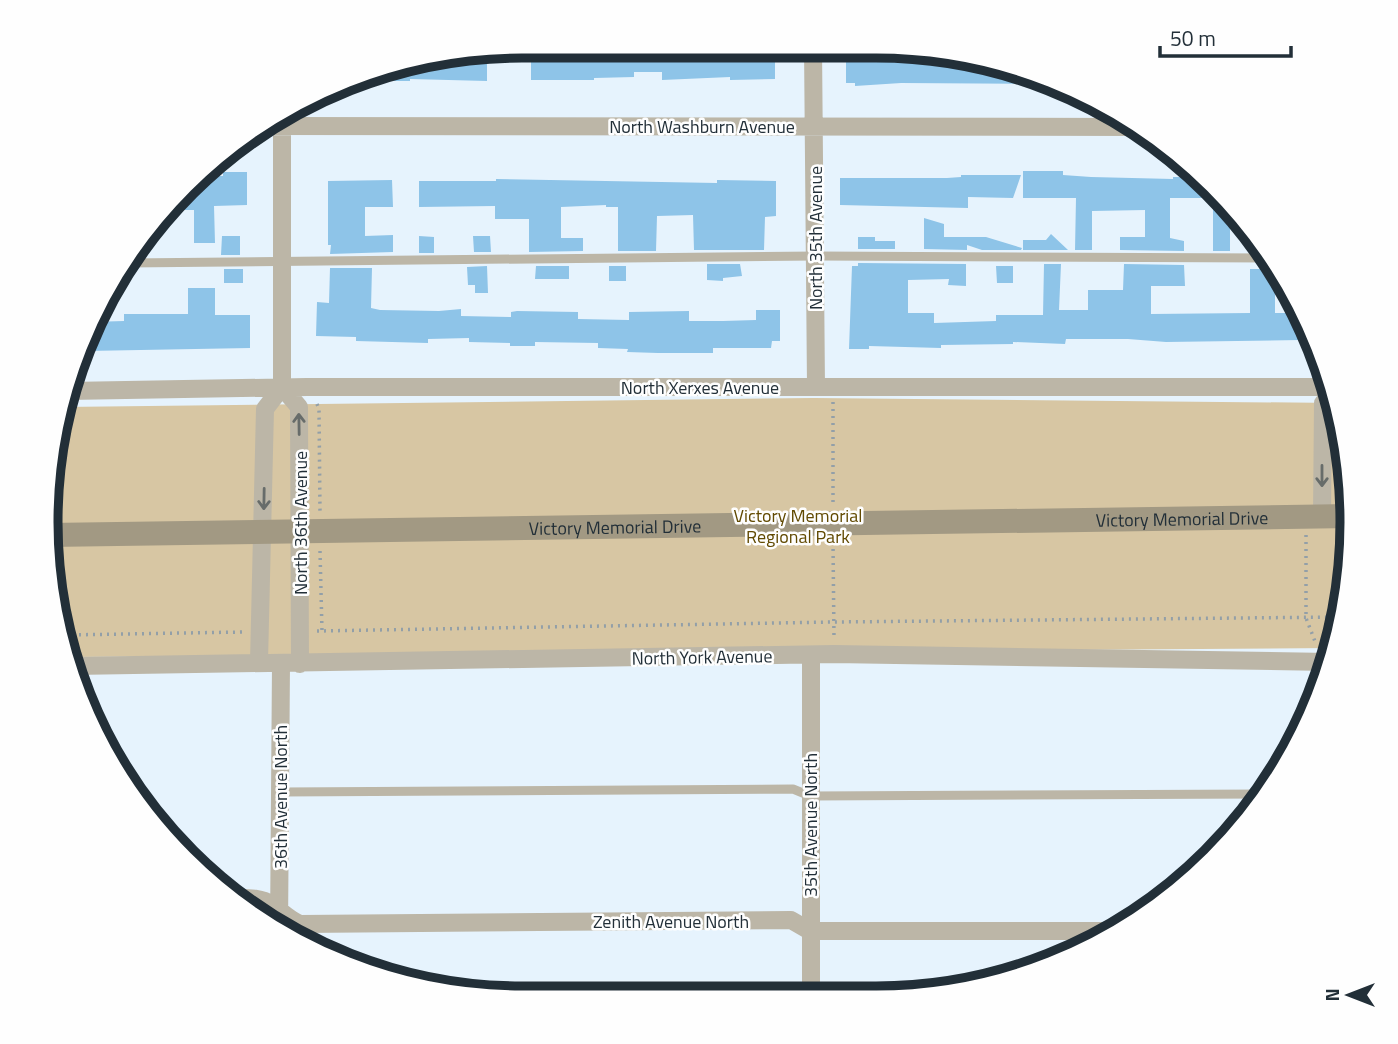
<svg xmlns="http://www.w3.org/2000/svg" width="1398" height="1044" font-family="'Titillium Web',sans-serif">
<rect width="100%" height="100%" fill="#e6f3fd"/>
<path fill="#d7c6a3" d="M 814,398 L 1337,403 L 1351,491 L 1348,585 L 1334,648 L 71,657 L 47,554 L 55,429 L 62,407 Z"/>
<path fill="#8ec4e8" d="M 775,48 L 775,79 L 730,80 L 730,77 L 662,80 L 662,72 L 634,72 L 634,77 L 594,78 L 594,80 L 531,80 L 531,54 Z
M 901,52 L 901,57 L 938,58 L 938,63 L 982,63 L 982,59 L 999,62 L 1048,84 L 901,83 L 855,86 L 855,83 L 846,83 L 846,55 Z
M 445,56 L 445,59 L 487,59 L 487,81 L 410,79 L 410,81 L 354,81 L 398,62 Z
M 1181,164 L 1230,210 L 1230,251 L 1213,251 L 1213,198 L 1170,198 L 1170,238 L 1184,241 L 1184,251 L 1120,250 L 1120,237 L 1145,237 L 1145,210 L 1092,211 L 1092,250 L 1075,250 L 1076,198 L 1023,198 L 1023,171 L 1063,171 L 1063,175 L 1091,177 L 1173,179 L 1173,177 L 1181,177 Z
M 223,172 L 247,172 L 247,205 L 214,206 L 215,243 L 194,243 L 194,210 L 162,210 L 203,176 L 223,176 Z
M 961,175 L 1021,175 L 1013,198 L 968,197 L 968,208 L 840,205 L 840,178 L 947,178 L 961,177 Z
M 496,179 L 717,183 L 717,180 L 776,181 L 776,216 L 765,217 L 764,250 L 694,250 L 693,215 L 657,216 L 656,251 L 618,251 L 618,207 L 606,207 L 606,205 L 561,207 L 561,238 L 583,238 L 583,251 L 529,252 L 529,219 L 495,219 L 495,206 L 419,207 L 419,181 L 496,181 Z
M 392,180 L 393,207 L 365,207 L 365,236 L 393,235 L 393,252 L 330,254 L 331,245 L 328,245 L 328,181 Z
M 924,218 L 944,224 L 944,237 L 986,237 L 1022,248 L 1021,250 L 982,250 L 967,245 L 967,250 L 924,249 Z
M 1051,234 L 1068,250 L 1023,250 L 1023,240 L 1046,240 Z
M 222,236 L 240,236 L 240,255 L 221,255 Z
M 419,236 L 434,237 L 434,253 L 419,253 Z
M 473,236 L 490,236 L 491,252 L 474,252 Z
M 858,237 L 875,237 L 875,241 L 895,241 L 895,249 L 858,249 Z
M 858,263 L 966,264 L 966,286 L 948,285 L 949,279 L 908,280 L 908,313 L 934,313 L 934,323 L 996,321 L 996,315 L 1043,315 L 1044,264 L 1061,264 L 1059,310 L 1088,310 L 1088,290 L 1123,290 L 1124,264 L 1184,265 L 1185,286 L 1151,286 L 1151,314 L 1250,313 L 1250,269 L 1263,269 L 1263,265 L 1274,264 L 1286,283 L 1275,283 L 1275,313 L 1291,313 L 1291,317 L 1300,317 L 1300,340 L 1166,342 L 1128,339 L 1066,339 L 1065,344 L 1013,342 L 1013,344 L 941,345 L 941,348 L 869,346 L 869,349 L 849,349 L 852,266 L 858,266 Z
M 707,264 L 740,264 L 742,276 L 723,278 L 723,281 L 707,280 Z
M 487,266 L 488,293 L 475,293 L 475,285 L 468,285 L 467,267 Z
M 536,266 L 569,266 L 569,279 L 535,279 Z
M 609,266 L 626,266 L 626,281 L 609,281 Z
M 996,266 L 1013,266 L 1013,283 L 997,283 Z
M 330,268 L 372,268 L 371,308 L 380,310 L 439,311 L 461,309 L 461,316 L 511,317 L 511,312 L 517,311 L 578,312 L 578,319 L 629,320 L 629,312 L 689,311 L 689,321 L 723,321 L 756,320 L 756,310 L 780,310 L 780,341 L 772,341 L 771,348 L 713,348 L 713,353 L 658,353 L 627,352 L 628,349 L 598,348 L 598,343 L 535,342 L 535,346 L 510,346 L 510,343 L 469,342 L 469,338 L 428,339 L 428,343 L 356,341 L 356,337 L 316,336 L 317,302 L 329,303 Z
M 224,269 L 243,269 L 243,283 L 224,283 Z
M 188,288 L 215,288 L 215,315 L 250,315 L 250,348 L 86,351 L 85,338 L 91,322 L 124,321 L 124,314 L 188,314 Z"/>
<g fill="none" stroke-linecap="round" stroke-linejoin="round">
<path stroke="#929fa8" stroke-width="3.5" stroke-dasharray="2 5" stroke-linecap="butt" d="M 317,404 L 319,409 L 320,512
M 833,502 L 833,402
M 1306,535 L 1306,618 L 1316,644
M 833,542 L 834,639
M 320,551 L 322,631
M 317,631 L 834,622 L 1341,617
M 65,635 L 243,632"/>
<path stroke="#bcb6a7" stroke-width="9" d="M 127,263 L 816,256 L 1270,258
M 281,792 L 793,789 L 810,796 L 1264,794"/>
<path stroke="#bcb6a7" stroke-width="18" d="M 813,46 L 816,387
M 282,110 L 282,387 L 299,407 L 300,664
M 263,126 L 1142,127
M 68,391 L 307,387 L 1332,387
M 1322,516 L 1323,403 L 1334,392
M 259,662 L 265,409 L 282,387
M 73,666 L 834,654 L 1330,662
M 233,898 C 246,898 261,897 272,905 C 283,912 288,919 300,924 L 791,920 L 810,931 L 1113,931
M 279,931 L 281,663
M 811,995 L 811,655"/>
<path stroke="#a29983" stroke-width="24" id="s1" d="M 48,535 L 1351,516"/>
</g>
<defs><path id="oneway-shaft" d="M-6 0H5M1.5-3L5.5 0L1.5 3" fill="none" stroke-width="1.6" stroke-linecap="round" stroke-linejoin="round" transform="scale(1.75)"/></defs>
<g stroke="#676c6a">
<use href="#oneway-shaft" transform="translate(299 424) rotate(-91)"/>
<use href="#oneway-shaft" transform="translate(1322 476) rotate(90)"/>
<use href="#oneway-shaft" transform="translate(264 499) rotate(91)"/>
</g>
<g text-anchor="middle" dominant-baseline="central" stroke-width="5" stroke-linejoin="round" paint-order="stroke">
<g font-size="18" fill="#222f38" stroke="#fefefe">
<text x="702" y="126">North Washburn Avenue</text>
<text transform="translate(815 238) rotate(-90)">North 35th Avenue</text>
<text x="700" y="387">North Xerxes Avenue</text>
<text stroke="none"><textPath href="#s1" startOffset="1134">Victory Memorial Drive</textPath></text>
<text transform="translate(300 523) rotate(-90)">North 36th Avenue</text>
<text stroke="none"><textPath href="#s1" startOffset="567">Victory Memorial Drive</textPath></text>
<text transform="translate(702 657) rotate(-1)">North York Avenue</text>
<text transform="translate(280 797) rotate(-90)">36th Avenue North</text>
<text transform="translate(810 825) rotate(-90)">35th Avenue North</text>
<text x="671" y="921">Zenith Avenue North</text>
</g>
<g font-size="18" fill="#614901" stroke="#fefefe">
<text x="798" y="515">Victory Memorial<tspan x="798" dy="21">Regional Park</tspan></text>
</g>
</g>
<path d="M0 0H1398V1044H0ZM522 58H876A464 464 0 0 1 1340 522V522A464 464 0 0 1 876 986H522A464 464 0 0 1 58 522V522A464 464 0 0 1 522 58Z" fill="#fefefe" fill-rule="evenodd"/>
<path fill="none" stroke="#222f38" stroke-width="9" d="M522 58H876A464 464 0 0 1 1340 522V522A464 464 0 0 1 876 986H522A464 464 0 0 1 58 522V522A464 464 0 0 1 522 58Z"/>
<g transform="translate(1349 995) rotate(270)" stroke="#fefefe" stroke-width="5" paint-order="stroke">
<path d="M0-5L12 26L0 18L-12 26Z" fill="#222f38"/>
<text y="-10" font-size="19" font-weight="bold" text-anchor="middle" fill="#222f38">N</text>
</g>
<path d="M1160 46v10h131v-10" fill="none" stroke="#222f38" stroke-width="3.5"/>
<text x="1170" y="46" font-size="21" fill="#222f38" stroke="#fefefe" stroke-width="5" paint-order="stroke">50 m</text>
</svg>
